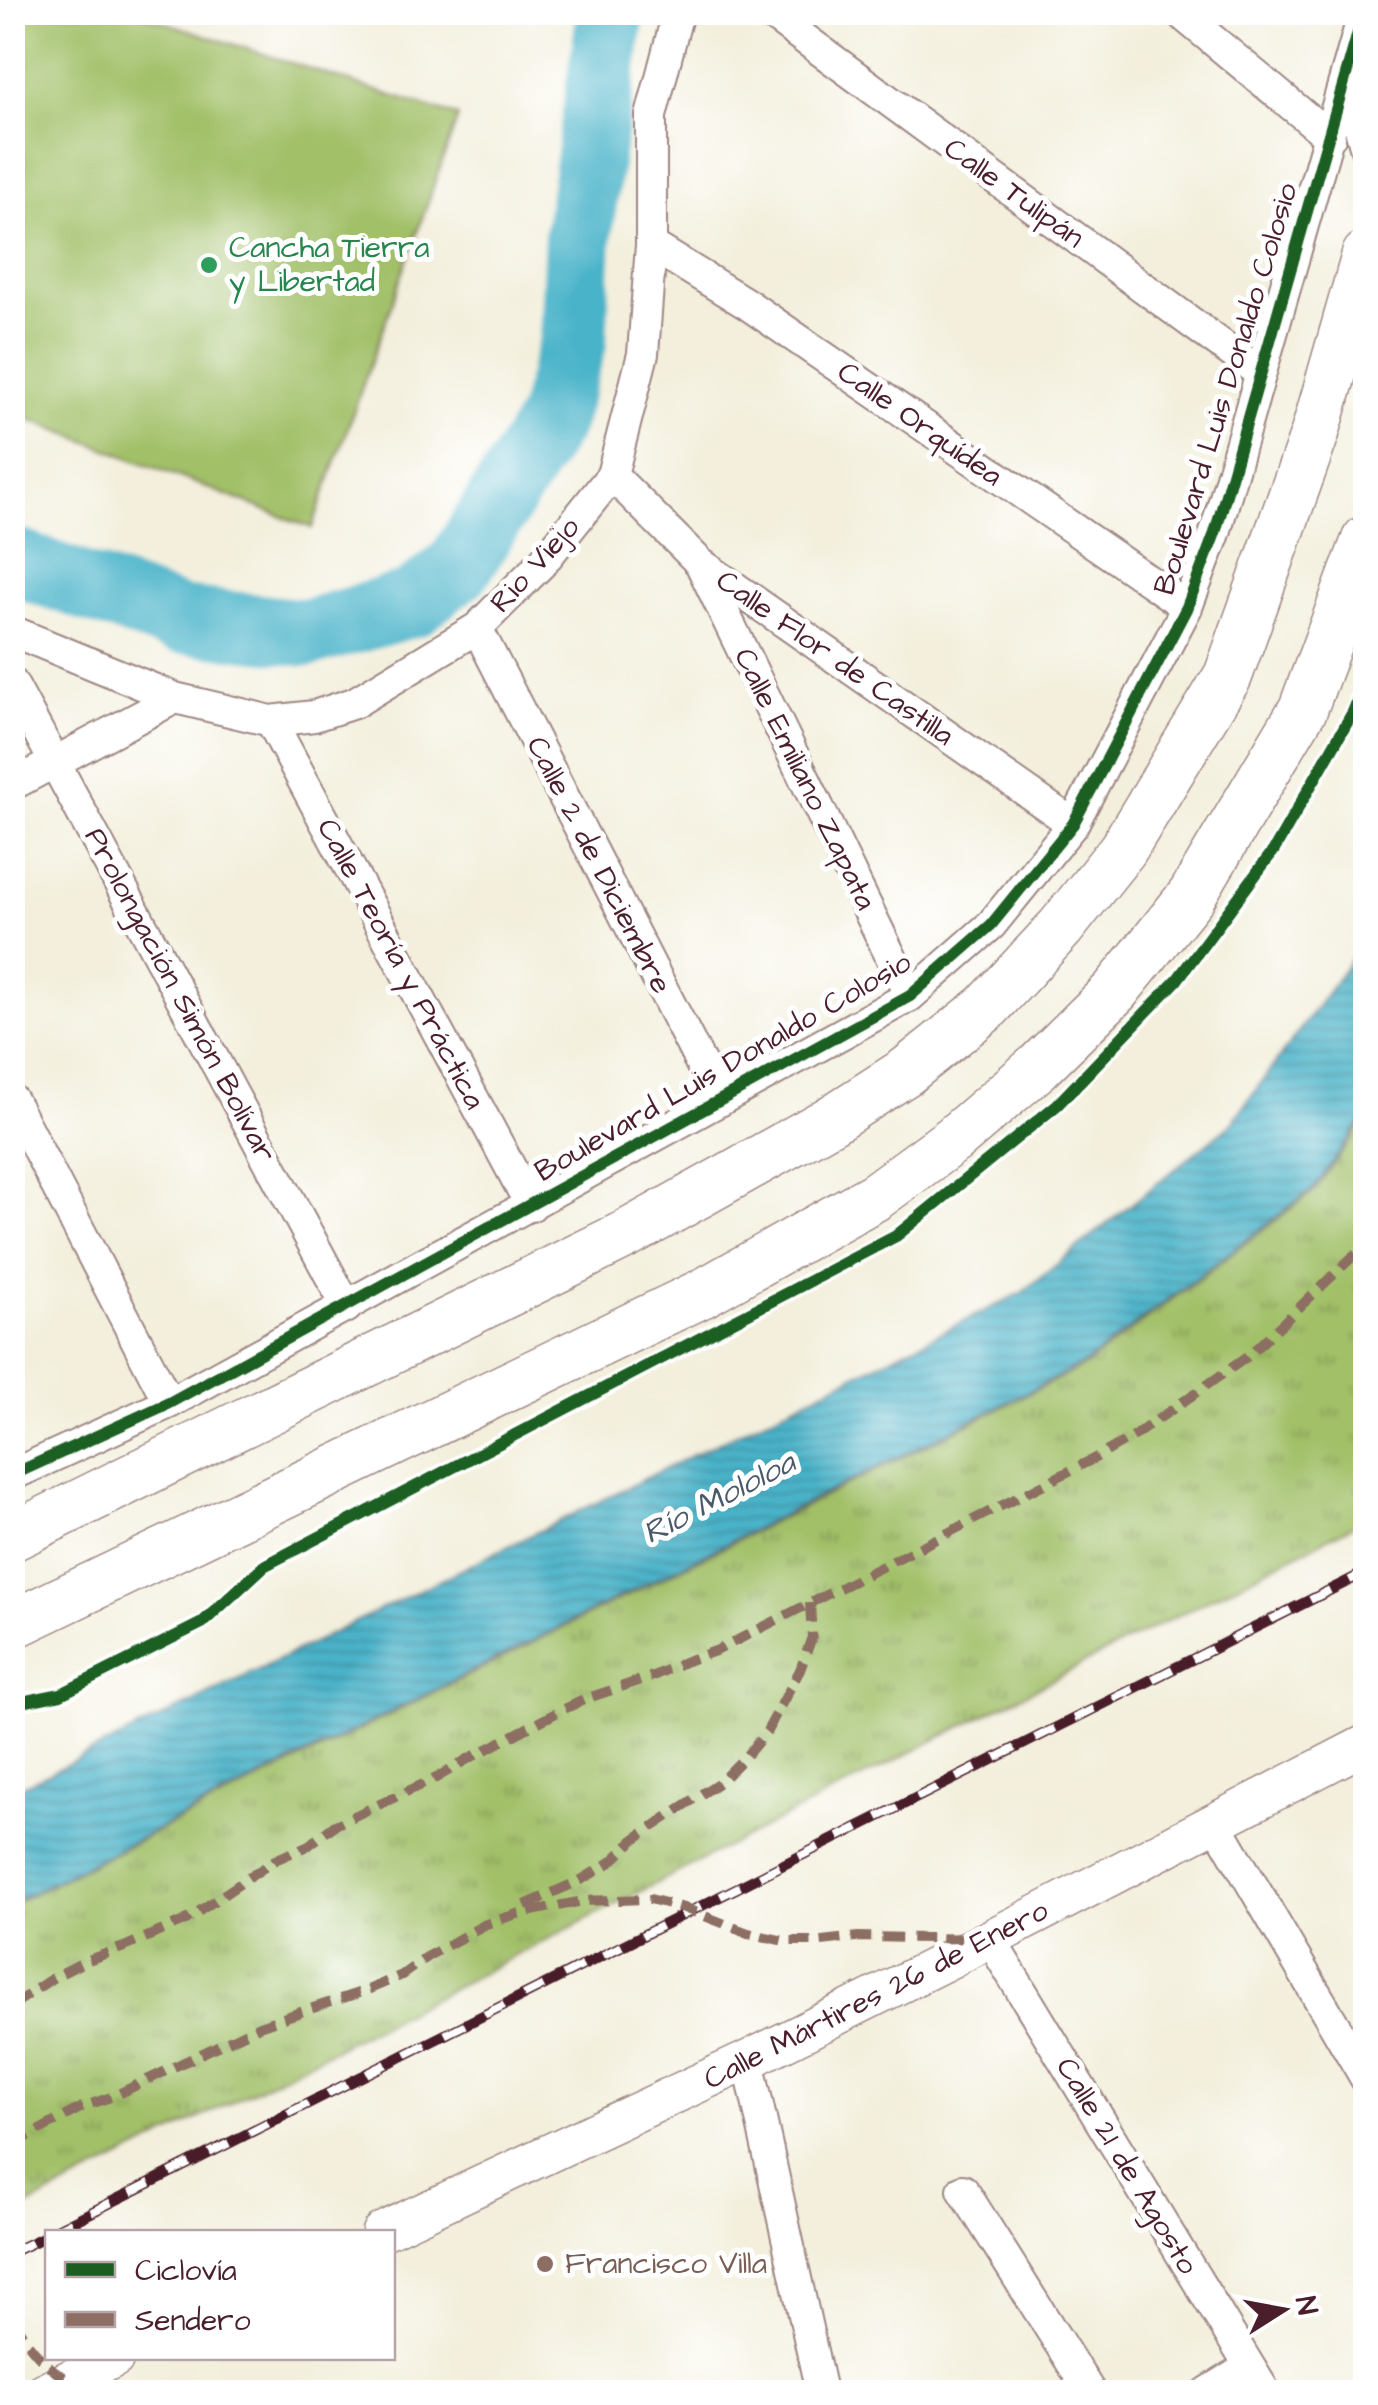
<svg xmlns="http://www.w3.org/2000/svg" width="1378" height="2405" font-family="'Architects Daughter',sans-serif">
<defs>
<pattern id="grass-tufts" width="24" height="20" patternUnits="userSpaceOnUse" patternTransform="scale(2.5)"><rect width="24" height="20" fill="#a1c068"/><path d="M3 7l-1-3M5 7V3M7 7l1-3M15 17l-1-3M17 17v-4M19 17l1-3" fill="none" stroke="#859b56"/></pattern>
<pattern id="water-rules" width="6" height="5" patternUnits="userSpaceOnUse" patternTransform="scale(2.5)"><rect width="6" height="5" fill="#4ab3c9"/><path d="M0 2.5h6" fill="none" stroke="#4091a3"/></pattern>
</defs>
<rect width="100%" height="100%" fill="#fff"/>
<filter id="ink" filterUnits="userSpaceOnUse"><feTurbulence type="fractalNoise" baseFrequency=".01" numOctaves="2"/><feDisplacementMap in="SourceGraphic" scale="20" xChannelSelector="R" yChannelSelector="G"/><feConvolveMatrix kernelMatrix="1 2 1 2 8 2 1 2 1" color-interpolation-filters="sRGB"/></filter>
<filter id="wash" filterUnits="userSpaceOnUse"><feTurbulence type="fractalNoise" baseFrequency=".0048" numOctaves="4" result="noise"/><feDisplacementMap in="SourceGraphic" scale="40" xChannelSelector="R" yChannelSelector="G"/><feGaussianBlur stdDeviation="2.25" result="paint"/><feColorMatrix in="noise" values="0 0 0 0 0 0 0 0 0 0 0 0 0 0 0 0 0 1.4 0 .05"/><feComposite in="paint" operator="in"/></filter>
<g filter="url(#wash)">
<rect width="100%" height="100%" fill="#f3efdc"/>
<path fill="url(#grass-tufts)" stroke="#76704a" stroke-width="2.5" d="M 1365,1121 L 1365,1519 L 13,2214 L 13,1904 L 1086,1365 L 1314,1191 Z"/>
<path fill="#a1c068" stroke="#76704a" stroke-width="2.5" d="M 12,13 L 137,13 L 458,117 L 312,528 L 13,413 Z"/>
<path fill="url(#water-rules)" stroke="#4a697a" stroke-width="2.5" d="M 1365,941 L 1365,1118 L 1314,1188 L 1085,1363 L 13,1902 L 13,1791 L 1023,1292 L 1231,1124 Z"/>
<g fill="none" stroke-linecap="round" stroke-linejoin="round">
<path stroke="#4ab3c9" stroke-width="68" d="M 12,561 L 180,620 L 308,633 L 413,603 L 458,568 L 551,420 L 573,342 L 578,236 L 611,12"/>
</g>
</g>
<g filter="url(#ink)">
<g fill="none" stroke-linecap="round" stroke-linejoin="round">
<defs>
<path id="minor" d="M 768,12 L 1260,373
M 1179,12 L 1330,137
M 1346,80 L 1366,149
M 651,245 L 747,304 L 1187,607
M 612,475 L 700,563 L 1073,824
M 701,565 L 910,996
M 477,628 L 720,1101
M 12,631 L 175,698 L 271,721 L 314,716 L 354,703 L 477,628 L 543,562 L 612,475 L 643,354 L 651,245 L 651,116 L 678,12
M 12,683 L 347,1307
M 271,721 L 531,1206
M 12,785 L 175,698
M 12,1100 L 169,1403
M 12,1475 L 169,1403 L 910,996 L 991,925 L 1073,824 L 1187,607 L 1215,533 L 1364,12
M 1216,1823 L 1366,2079
M 990,1939 L 1265,2392
M 748,2060 L 821,2392
M 963,2190 L 1090,2392
M 1208,2392 L 1249,2367"/>
<path id="tertiary" d="M 381,2232 L 748,2060 L 990,1939 L 1366,1744
M 43,2392 L 115,2358"/>
<path id="primary" d="M 12,1537 L 627,1234 L 831,1120 L 907,1071 L 987,1007 L 1061,927 L 1123,849 L 1228,676 L 1315,433 L 1366,255
M 12,1625 L 703,1293 L 876,1196 L 954,1139 L 1038,1067 L 1115,991 L 1192,895 L 1303,709 L 1366,540"/>
</defs>
<use href="#minor" stroke="#9e8784" stroke-width="34"/>
<use href="#tertiary" stroke="#9e8784" stroke-width="41"/>
<use href="#primary" stroke="#9e8784" stroke-width="51"/>
<use href="#minor" stroke="#fff" stroke-width="30"/>
<use href="#tertiary" stroke="#fff" stroke-width="38"/>
<use href="#primary" stroke="#fff" stroke-width="48"/>
<defs>
<path id="rail" d="M 52,2232 L 1366,1572
M 12,2252 L 48,2235"/>
</defs>
<use href="#rail" stroke="#4a1f2b" stroke-width="11"/>
<use href="#rail" stroke="#fff" stroke-width="8" stroke-dasharray="22" stroke-linecap="butt"/>
<path stroke="#8d6e63" stroke-width="10" stroke-dasharray="20 10" stroke-linecap="butt" d="M 525,1905 L 581,1880 L 611,1862 L 636,1838 L 721,1781 L 746,1756 L 767,1731 L 800,1670 L 812,1637 L 810,1603
M 12,2006 L 54,1977 L 88,1960 L 124,1947 L 186,1920 L 275,1860 L 309,1845 L 335,1825 L 436,1778 L 466,1760 L 558,1712 L 588,1698 L 653,1676 L 684,1662 L 718,1650 L 1097,1457 L 1134,1436 L 1247,1357 L 1366,1244
M 12,2145 L 82,2107 L 114,2096 L 259,2026 L 370,1989 L 402,1975 L 428,1956 L 486,1924 L 517,1914 L 583,1901 L 650,1899 L 684,1908 L 748,1933 L 784,1941 L 821,1941 L 858,1937 L 990,1939
M 12,2318 C 28,2346 41,2362 67,2380"/>
<defs>
<path id="cycleway" d="M 12,1475 L 169,1403 L 910,996 L 991,925 L 1073,824 L 1187,607 L 1215,533 L 1364,12
M 12,1704 L 61,1694 L 202,1623 L 264,1566 L 896,1236 L 1057,1105 L 1177,980 L 1274,850 L 1353,712 L 1366,680"/>
</defs>
<use href="#cycleway" stroke="#fff" stroke-width="19"/>
<use href="#cycleway" stroke="#1b5e20" stroke-width="12"/>
</g>
</g>
<circle fill="#2e9e5b" stroke="#fff" stroke-width="4" cx="209" cy="265" r="10"/>
<circle fill="#8d6e63" stroke="#fff" stroke-width="4" cx="545" cy="2264" r="10"/>
<g text-anchor="middle" dominant-baseline="central" stroke-width="10" stroke-linejoin="round" paint-order="stroke">
<g font-size="30" fill="#4a1f2b" stroke="#fff">
<text transform="translate(1014 193) rotate(36)">Calle Tulipán</text>
<text transform="translate(1226 389) rotate(-73)">Boulevard Luis Donaldo Colosio</text>
<text transform="translate(920 424) rotate(35)">Calle Orquídea</text>
<text transform="translate(535 565) rotate(-48)">Rio Viejo</text>
<text transform="translate(835 658) rotate(35)">Calle Flor de Castilla</text>
<text transform="translate(805 779) rotate(64)">Calle Emiliano Zapata</text>
<text transform="translate(599 865) rotate(63)">Calle 2 de Diciembre</text>
<text transform="translate(401 964) rotate(62)">Calle Teoría y Práctica</text>
<text transform="translate(180 995) rotate(62)">Prolongación Simón Bolívar</text>
<text transform="translate(723 1067) rotate(-30)">Boulevard Luis Donaldo Colosio</text>
<text transform="translate(876 1995) rotate(-27)">Calle Mártires 26 de Enero</text>
<text transform="translate(1127 2166) rotate(59)">Calle 21 de Agosto</text>
</g>
<g font-size="30" fill="#27864d" stroke="#fff" text-anchor="start">
<text x="229" y="248">Cancha Tierra<tspan x="229" dy="34">y Libertad</tspan></text>
</g>
<g font-size="30" fill="#785e54" stroke="#fff" text-anchor="start">
<text x="565" y="2264">Francisco Villa</text>
</g>
<g font-size="32" font-style="italic" fill="#4a5a6a" stroke="#fff">
<text transform="translate(719 1498) rotate(-27)">Río Mololoa</text>
</g>
</g>
<rect width="1378" height="2405" fill="none" stroke="#fff" stroke-width="50"/>
<rect x="45" y="2230" width="350" height="130" fill="#ffffff" stroke="#b7a5aa" stroke-width="2.5"/>
<rect x="65" y="2262" width="50" height="15" fill="#1b5e20" stroke="#b7a5aa" stroke-width="2.5"/>
<text x="135" y="2280" font-size="30" fill="#4a1f2b">Ciclovía</text>
<rect x="65" y="2312" width="50" height="15" fill="#8d6e63" stroke="#b7a5aa" stroke-width="2.5"/>
<text x="135" y="2330" font-size="30" fill="#4a1f2b">Sendero</text>
<g transform="translate(1283 2310) rotate(79)" stroke="#ffffff" stroke-width="8" paint-order="stroke">
<path d="M0-8L18 38L0 25L-18 38Z" fill="#4a1f2b"/>
<text y="-15" font-size="28" font-weight="bold" text-anchor="middle" fill="#4a1f2b">N</text>
</g>
</svg>
